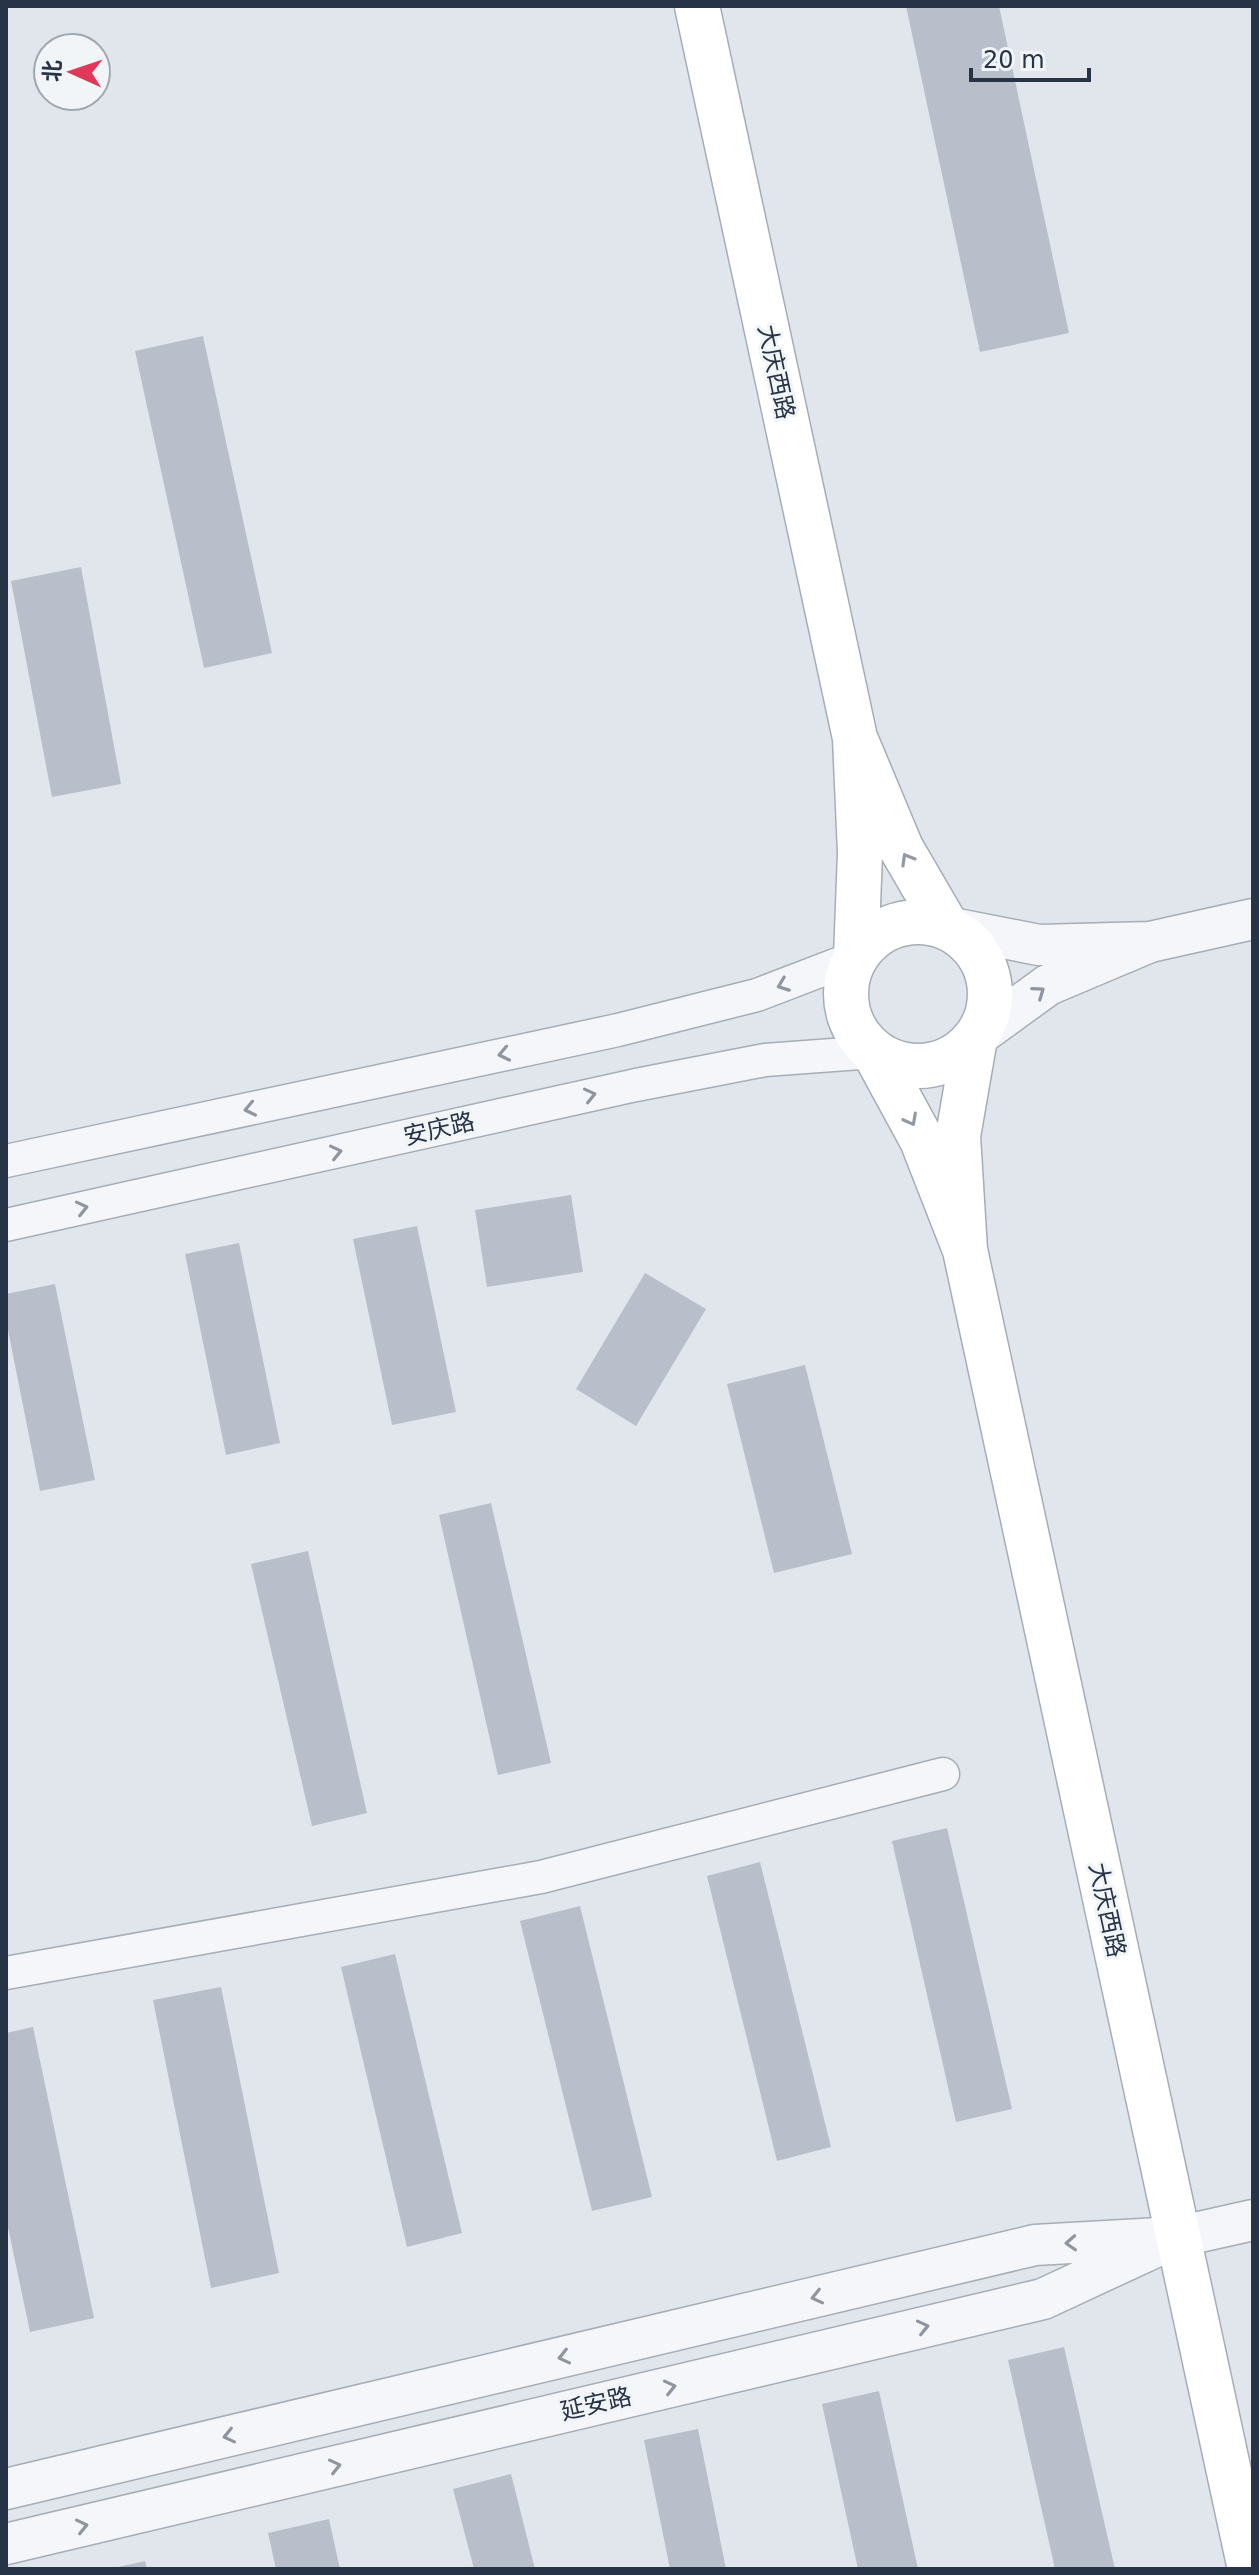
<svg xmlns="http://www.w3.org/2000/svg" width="1259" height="2575" font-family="'DejaVu Sans','Noto Sans SC',sans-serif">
<rect width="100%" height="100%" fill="#e1e6ec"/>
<path fill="#b8bfca" d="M 906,6 L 999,6 L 1069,333 L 980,352 Z
M 203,336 L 272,653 L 204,668 L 135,351 Z
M 81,567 L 121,784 L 52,797 L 11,581 Z
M 571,1195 L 583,1272 L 487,1287 L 475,1210 Z
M 417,1226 L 456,1412 L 392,1425 L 353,1239 Z
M 239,1243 L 280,1443 L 226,1455 L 185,1254 Z
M 645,1273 L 706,1309 L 636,1426 L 576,1389 Z
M 55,1284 L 95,1480 L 40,1491 L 6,1320 L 6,1294 Z
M 805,1365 L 852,1554 L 774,1573 L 727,1384 Z
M 491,1503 L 551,1763 L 498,1775 L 439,1515 Z
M 308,1551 L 367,1813 L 312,1826 L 251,1564 Z
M 947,1828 L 1012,2109 L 956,2122 L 892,1841 Z
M 760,1862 L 831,2147 L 777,2161 L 707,1876 Z
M 580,1906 L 652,2197 L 592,2211 L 520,1921 Z
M 395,1954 L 462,2233 L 407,2247 L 341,1967 Z
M 221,1987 L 279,2273 L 211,2288 L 153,2000 Z
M 33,2027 L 94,2318 L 30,2332 L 6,2218 L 6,2033 Z
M 1064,2347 L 1115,2569 L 1055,2569 L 1008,2360 Z
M 879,2391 L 918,2569 L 858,2569 L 822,2404 Z
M 698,2429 L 726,2569 L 670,2569 L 644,2440 Z
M 511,2474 L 535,2569 L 474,2569 L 453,2489 Z
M 329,2519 L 340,2569 L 276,2569 L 268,2533 Z
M 145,2561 L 147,2569 L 115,2569 L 114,2568 Z"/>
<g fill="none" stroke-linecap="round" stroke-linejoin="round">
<defs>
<path id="minor" d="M 6,1161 L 618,1030 L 757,995 L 856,957
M 6,1225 L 636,1085 L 765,1060 L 874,1052
M 6,1973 L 541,1877 L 943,1774"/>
<path id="tertiary" d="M 947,927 L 1039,945 L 1150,942 L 1048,985 L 975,1038
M 1150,942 L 1253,919
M 6,2489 L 1035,2245 L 1177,2237 L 1253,2220
M 6,2544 L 1043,2299 L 1155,2247"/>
<path id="secondary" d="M 697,6 L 855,738
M846 994a72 72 0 1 1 144 0a72 72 0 1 1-144 0Z
M 856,957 L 860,853 L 855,738 L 901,848 L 947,927
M 874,1052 L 922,1140 L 965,1250 L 958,1136 L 975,1038
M 965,1250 L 1250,2569"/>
</defs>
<use href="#minor" stroke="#a5adb7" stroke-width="35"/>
<use href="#tertiary" stroke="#a5adb7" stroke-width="43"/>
<use href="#secondary" stroke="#a5adb7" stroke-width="47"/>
<use href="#minor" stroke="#f5f6f9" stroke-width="32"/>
<use href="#tertiary" stroke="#f5f6f9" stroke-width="40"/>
<use href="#secondary" stroke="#fff" stroke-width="44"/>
</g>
<defs><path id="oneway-chevron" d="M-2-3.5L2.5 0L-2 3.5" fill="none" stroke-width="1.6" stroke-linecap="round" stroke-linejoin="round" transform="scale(2)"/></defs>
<g stroke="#9399a2">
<use href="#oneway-chevron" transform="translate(907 859) rotate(-120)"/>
<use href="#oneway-chevron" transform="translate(911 1120) rotate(62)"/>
</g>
<g stroke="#8e94a0">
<use href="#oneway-chevron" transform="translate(783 985) rotate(159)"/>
<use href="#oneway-chevron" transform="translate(1039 992) rotate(-35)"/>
<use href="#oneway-chevron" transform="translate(504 1054) rotate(168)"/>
<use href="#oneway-chevron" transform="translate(590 1095) rotate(-13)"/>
<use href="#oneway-chevron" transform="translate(250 1109) rotate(168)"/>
<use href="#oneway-chevron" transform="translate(336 1152) rotate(-13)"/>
<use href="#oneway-chevron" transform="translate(82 1208) rotate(-13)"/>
<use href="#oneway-chevron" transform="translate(1071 2243) rotate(177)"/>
<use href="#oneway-chevron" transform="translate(817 2297) rotate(167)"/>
<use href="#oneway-chevron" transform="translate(923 2327) rotate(-13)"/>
<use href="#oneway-chevron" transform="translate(564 2357) rotate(167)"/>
<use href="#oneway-chevron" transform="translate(670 2387) rotate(-13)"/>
<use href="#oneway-chevron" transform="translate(229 2436) rotate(167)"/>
<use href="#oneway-chevron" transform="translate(335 2466) rotate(-13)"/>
<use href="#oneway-chevron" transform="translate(82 2526) rotate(-13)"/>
</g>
<g text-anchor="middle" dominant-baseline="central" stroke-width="6" stroke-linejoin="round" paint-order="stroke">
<g font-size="24" fill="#273346" stroke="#f1f5f8">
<text transform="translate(776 372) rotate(78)">大庆西路</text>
<text transform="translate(439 1129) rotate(-13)">安庆路</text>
<text transform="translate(1107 1910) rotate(78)">大庆西路</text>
<text transform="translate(596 2404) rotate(-13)">延安路</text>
</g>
</g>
<rect width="1259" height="2575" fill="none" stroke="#273346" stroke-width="16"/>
<g transform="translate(72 72) rotate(273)"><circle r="38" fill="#f1f5f8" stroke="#a0a7b1" stroke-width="2"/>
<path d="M0-6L14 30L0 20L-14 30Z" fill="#de3958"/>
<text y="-12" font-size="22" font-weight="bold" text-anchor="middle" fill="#273346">北</text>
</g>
<path d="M971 68v12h118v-12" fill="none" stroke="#273346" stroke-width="4"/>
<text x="983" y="68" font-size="24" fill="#273346" stroke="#f1f5f8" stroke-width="6" paint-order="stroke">20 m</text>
</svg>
